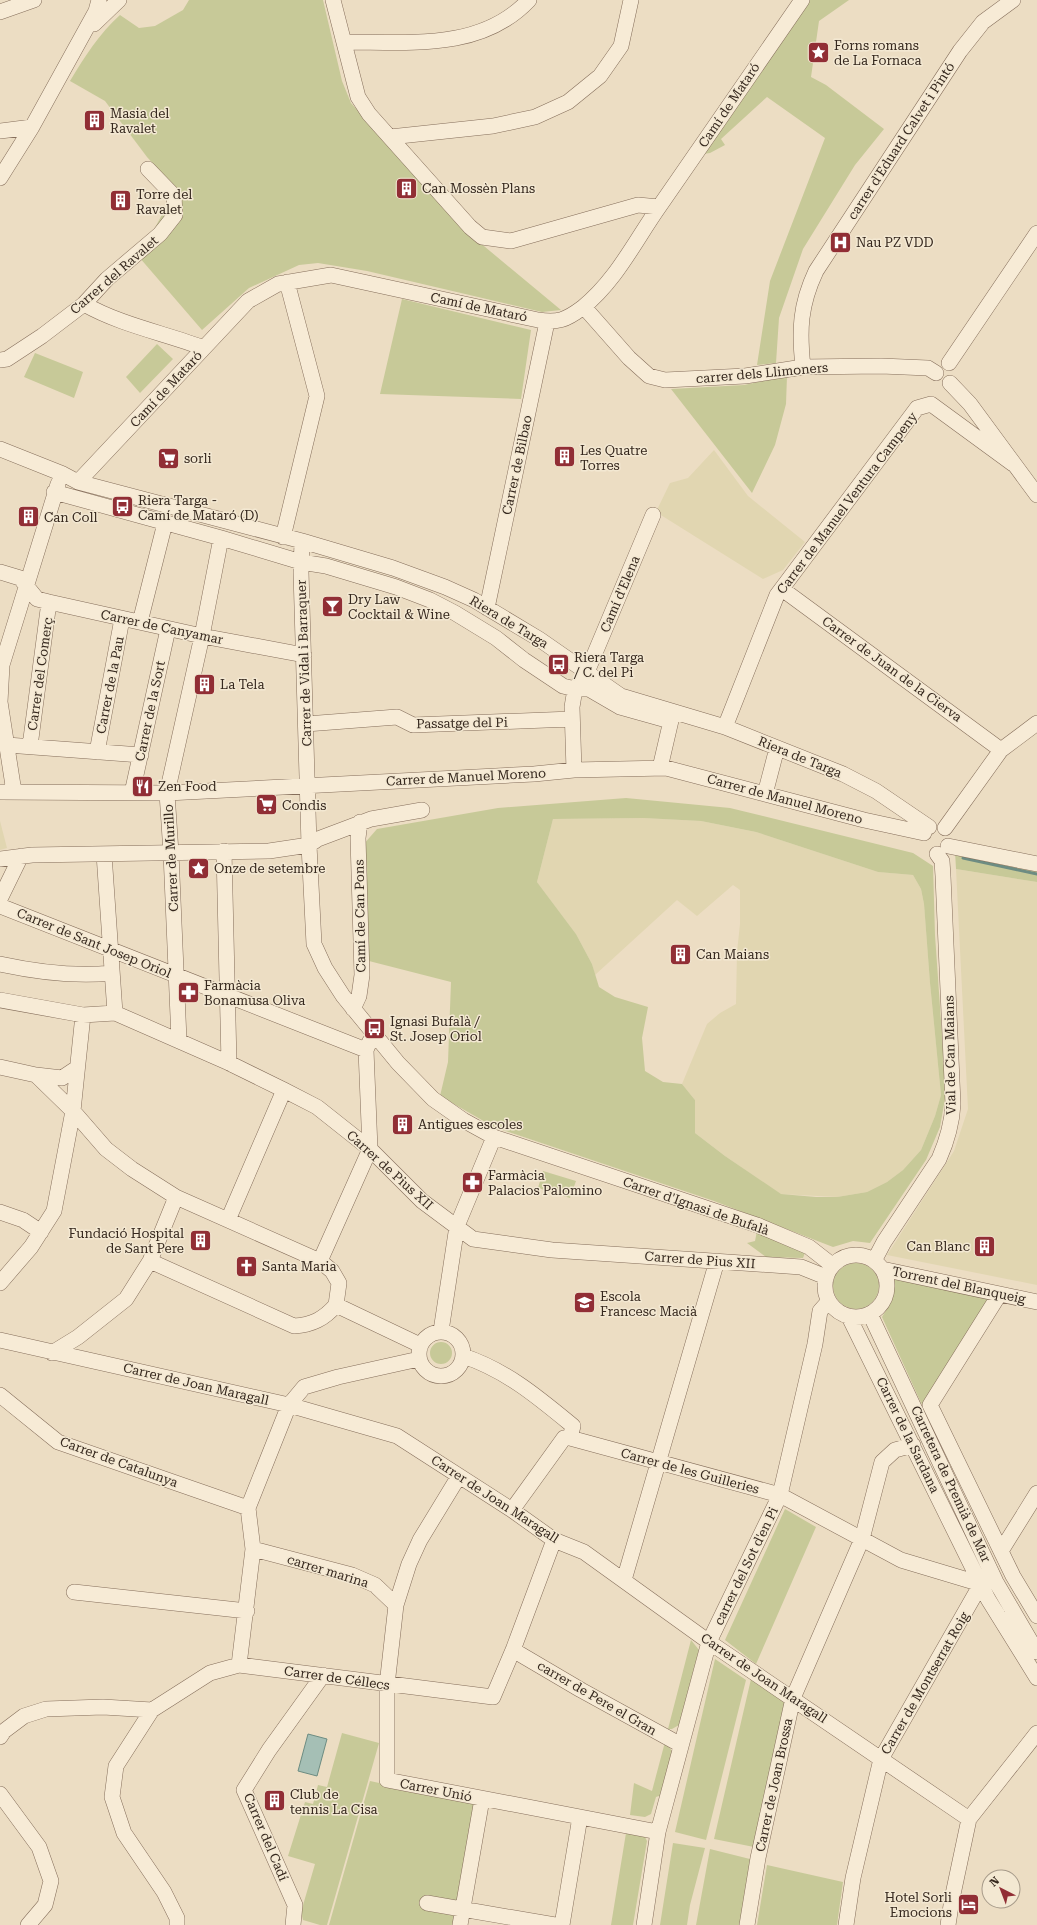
<svg xmlns="http://www.w3.org/2000/svg" width="1037" height="1925" font-family="'Roboto Serif',serif">
<rect width="100%" height="100%" fill="#ecddc3"/>
<path fill="#e1d6b1" d="M 714,450 L 748,496 L 805,542 L 783,570 L 763,579 L 656,512 L 670,483 L 688,478 Z
M 643,818 L 701,821 L 756,832 L 878,872 L 913,875 L 921,889 L 924,904 L 930,983 L 941,1095 L 935,1116 L 921,1150 L 903,1170 L 887,1182 L 867,1192 L 837,1197 L 780,1194 L 725,1156 L 695,1133 L 695,1100 L 682,1084 L 707,1024 L 720,1013 L 736,1004 L 737,952 L 740,924 L 740,890 L 733,885 L 697,916 L 677,900 L 595,975 L 592,964 L 576,934 L 537,882 L 553,819 Z
M 0,821 L 7,848 L 0,850 Z
M 956,869 L 1037,882 L 1037,1285 L 887,1255 L 954,1151 L 968,1109 Z"/>
<path fill="#c7c998" fill-rule="evenodd" d="M 189,0 L 323,0 L 342,81 L 351,103 L 461,227 L 561,310 L 542,312 L 367,271 L 318,263 L 299,265 L 249,288 L 202,330 L 139,257 L 176,189 L 147,157 L 105,101 L 70,81 C 85,56 99,34 120,15 L 139,28 L 155,26 L 183,10 Z
M 805,0 L 849,0 L 819,21 L 811,77 L 826,85 L 884,129 L 855,165 L 803,249 L 779,318 L 776,363 L 757,365 L 770,281 L 825,138 L 767,97 L 721,139 L 725,145 L 710,153 L 703,154 Z
M 402,299 L 531,330 L 521,399 L 380,394 Z
M 157,344 L 173,359 L 140,393 L 126,377 Z
M 35,353 L 83,372 L 74,398 L 24,377 Z
M 787,376 L 786,404 L 775,445 L 752,493 L 671,389 L 744,385 Z
M 626,798 L 730,808 L 913,853 L 933,866 L 935,935 L 946,1093 L 940,1127 L 926,1160 L 870,1243 L 853,1241 L 833,1247 L 714,1201 L 494,1127 L 440,1096 L 448,1062 L 451,982 L 365,960 L 363,845 L 377,829 L 498,808 ZM 643,818 L 701,821 L 756,832 L 878,872 L 913,875 L 921,889 L 924,904 L 930,983 L 941,1095 L 935,1116 L 921,1150 L 903,1170 L 887,1182 L 867,1192 L 837,1197 L 816,1197 L 781,1194 L 725,1156 L 695,1133 L 695,1100 L 682,1084 L 663,1082 L 645,1071 L 642,1038 L 648,1007 L 615,997 L 599,987 L 592,964 L 576,934 L 537,882 L 553,819 Z
M 955,851 L 1037,869 L 1037,882 L 956,869 Z
M 543,1171 L 576,1181 L 570,1198 L 538,1188 Z
M 757,1231 L 806,1250 L 803,1258 L 766,1257 L 747,1243 L 755,1241 Z
M833 1286a23 23 0 1 1 46 0a23 23 0 1 1-46 0Z
M 892,1277 L 992,1299 L 922,1405 L 882,1317 C 891,1302 897,1295 892,1277 Z
M430 1353a11 11 0 1 1 22 0a11 11 0 1 1-22 0Z
M 785,1509 L 816,1527 L 756,1664 L 725,1640 Z
M 691,1640 L 699,1650 L 679,1725 L 672,1729 L 668,1729 Z
M 715,1659 L 746,1680 L 706,1840 L 675,1832 Z
M 751,1679 L 786,1703 L 754,1847 L 714,1839 Z
M 342,1733 L 379,1743 L 327,1925 L 320,1925 L 303,1920 L 301,1912 L 315,1864 L 288,1856 L 305,1802 L 313,1804 L 318,1785 L 327,1787 Z
M 665,1742 L 672,1751 L 662,1795 L 656,1797 L 651,1814 L 645,1817 L 630,1815 L 634,1783 L 652,1791 Z
M 370,1781 L 476,1804 L 455,1925 L 329,1925 Z
M 626,1833 L 645,1837 L 647,1841 L 633,1925 L 611,1925 Z
M 673,1843 L 705,1848 L 690,1905 L 687,1925 L 660,1925 Z
M 710,1849 L 754,1860 L 742,1925 L 696,1925 Z
M 767,1865 L 843,1882 L 837,1925 L 757,1925 Z"/>
<path fill="#a5bfb5" stroke="#6d8c82" d="M 308,1734 L 327,1739 L 317,1776 L 298,1771 Z"/>
<g fill="none" stroke-linecap="round" stroke-linejoin="round">
<path stroke="#6d8c82" stroke-width="3" d="M 963,858 L 1037,874"/>
<defs>
<path id="minor" d="M 333,0 L 358,97 L 369,114 L 470,227 L 482,237 L 511,241 L 638,205 L 659,207
M 0,12 L 34,0
M 94,24 L 119,0
M 345,42 C 409,42 481,51 529,0
M 0,131 L 32,127
M 390,137 L 493,126 L 535,117 L 568,102 L 600,76 L 621,46 L 631,0
M 0,178 L 32,127 L 96,11 L 99,0
M 84,304 C 121,325 164,333 204,348
M 584,307 L 629,358 L 649,376 L 665,380 L 745,376 L 803,367 L 881,366 L 928,368 L 936,373
M 0,360 L 7,359 L 42,336 L 84,304 L 107,279 L 160,234 L 175,215 L 174,196 L 148,169
M 949,363 L 1037,233
M 803,367 C 799,330 800,305 816,271 L 960,51 L 983,22 L 1013,0
M 950,383 L 970,404 L 1037,495
M 0,449 L 63,474 L 78,482 L 302,541 L 393,568 L 445,587 L 474,600 L 539,639 L 621,696 L 725,727 L 843,774 L 876,791 L 929,827
M 78,482 L 248,301 L 278,284 L 331,275 L 538,320 C 558,323 566,320 582,308 C 616,281 635,241 659,207 C 706,138 754,69 802,0
M 54,492 L 221,538 L 301,562 L 326,566 L 396,587 L 430,600 L 455,613 L 496,638 L 524,660 L 563,686 L 575,689 L 589,689 L 620,707 L 670,721
M 283,537 L 317,396 L 287,282
M 302,541 L 301,572 L 309,845 L 314,944 L 325,968 L 343,996 L 398,1063 L 433,1099 L 463,1120 L 494,1137 L 757,1225 L 809,1247 L 832,1265
M 0,572 L 20,578 L 37,599 L 49,602 L 202,636 L 304,655
M 782,589 L 1001,750
M 487,608 L 547,322
M 140,622 L 165,523
M 306,724 L 397,717 L 413,725 L 572,719
M 725,727 L 777,595 L 917,408 L 931,404 L 1013,464
M 7,745 L 141,755
M 30,746 L 49,602
M 97,752 L 122,619
M 660,768 L 673,712
M 574,770 L 572,707 L 575,689 L 587,672 L 653,515
M 0,792 L 167,793 L 534,774 L 574,770 L 666,768 L 864,820 L 924,833
M 14,792 L 0,702 L 2,665 L 58,484
M 132,793 L 168,629
M 765,794 L 777,748
M 945,828 L 1001,750 L 1037,723
M 948,846 L 1037,864
M 224,851 L 229,1063
M 104,854 L 115,1013
M 0,859 L 32,855 L 269,851 L 309,845 L 318,839 L 371,819 L 422,810
M 0,899 L 21,856
M 0,906 L 366,1050
M 0,964 C 37,972 75,977 112,973
M 0,1000 L 83,1015 L 115,1013 L 229,1063 L 284,1090 L 317,1107 L 370,1149 L 422,1201 L 473,1239 L 552,1250 L 801,1267 L 826,1277
M 353,1009 L 359,996 L 362,975 L 358,838 L 360,822
M 179,1040 L 171,853 L 167,793 L 202,636 L 221,538
M 0,1067 L 36,1075 L 73,1111 L 106,1149 L 132,1169 L 176,1197 L 320,1261 L 332,1271 L 339,1283 L 336,1305 L 420,1345
M 36,1075 L 62,1078 L 77,1068
M 0,1212 L 23,1220 L 41,1232
M 228,1220 L 284,1090
M825 1286a31 31 0 1 1 62 0a31 31 0 1 1-62 0Z
M 150,1261 L 294,1326 C 312,1325 324,1319 336,1305
M 320,1261 L 370,1149 L 366,1050 L 370,1041
M 874,1261 L 884,1242 L 939,1159 C 947,1141 952,1123 953,1104 L 943,876 L 942,861 L 937,854
M 882,1269 L 1037,1302
M 0,1283 L 31,1247 L 54,1211 L 73,1111 L 83,1015
M 999,1295 L 930,1405 L 1013,1576 L 1037,1616
M 870,1314 L 996,1582 L 1037,1652
M 849,1317 L 988,1599 L 1037,1678
M 441,1331 L 457,1226 L 494,1137
M419 1354a22 22 0 1 1 44 0a22 22 0 1 1-44 0Z
M 0,1340 L 289,1405 L 397,1436 L 512,1510 L 554,1540 L 584,1552 L 709,1642 L 969,1819
M 52,1353 L 78,1337 L 126,1299 L 150,1261 L 176,1197
M 463,1356 C 506,1370 539,1398 573,1426 L 570,1438
M 0,1395 L 58,1442 L 248,1508
M 459,1476 L 420,1540 L 409,1564 L 396,1605 L 387,1685 L 387,1780 L 658,1832
M 512,1510 L 564,1438 L 570,1438 L 780,1495 L 901,1560 L 981,1584
M 253,1549 L 352,1575 L 375,1585 L 396,1605
M 1001,1551 L 1037,1493
M 624,1580 L 717,1261
M 74,1592 L 247,1611
M 513,1650 L 581,1690 L 681,1745
M 239,1665 L 253,1549 L 248,1508 L 289,1405 L 304,1387 L 338,1377 L 419,1359
M 152,1710 L 116,1766 L 112,1797 L 124,1833 L 164,1892 L 177,1918 L 177,1925
M 0,1737 L 4,1731 L 24,1716 L 46,1709 L 103,1707 L 152,1710 L 210,1673 L 239,1665 L 493,1697 L 513,1650 L 554,1540
M 0,1794 L 39,1847 L 51,1881 L 45,1905 L 28,1925
M 427,1903 L 555,1925
M 293,1925 L 295,1905 L 244,1790 L 269,1750 L 323,1675
M 460,1925 L 482,1799
M 562,1925 L 580,1817
M 644,1925 L 658,1832 L 709,1642 L 780,1495 L 815,1344 L 820,1311 L 828,1302
M 747,1925 L 758,1858 L 793,1698 L 862,1539 L 882,1462 L 895,1450 L 913,1445
M 846,1925 L 853,1878 L 881,1759 L 981,1584
M 948,1925 L 952,1899 L 969,1819 L 1037,1733"/>
</defs>
<use href="#minor" stroke="#856e5b" stroke-width="16"/>
<use href="#minor" stroke="#f7ebd6" stroke-width="15"/>
</g>
<defs>
<symbol id="sight-square" viewBox="-11 -11 22 22"><rect x="-9" y="-9" width="18" height="18" rx="4" fill="#912e35" stroke="#f3e8d2"/><path d="M0-6L1.8-2.2L6-1.7L2.9 1.2L3.7 5.4L0 3.3L-3.7 5.4L-2.9 1.2L-6-1.7L-1.8-2.2Z" fill="#fff"/></symbol>
<symbol id="building-square" viewBox="-11 -11 22 22"><rect x="-9" y="-9" width="18" height="18" rx="4" fill="#912e35" stroke="#f3e8d2"/><path d="M-4-6H4V6H1V3H-1V6H-4ZM-2.5-4.3h1.7v1.8h-1.7ZM.8-4.3h1.7v1.8H.8ZM-2.5-1h1.7V.8h-1.7ZM.8-1h1.7V.8H.8Z" fill="#fff"/></symbol>
<symbol id="hospital-square" viewBox="-11 -11 22 22"><rect x="-9" y="-9" width="18" height="18" rx="4" fill="#912e35" stroke="#f3e8d2"/><path d="M-5-5h3v3.5h4V-5h3V5h-3V1.5h-4V5h-3Z" fill="#fff"/></symbol>
<symbol id="supermarket-square" viewBox="-11 -11 22 22"><rect x="-9" y="-9" width="18" height="18" rx="4" fill="#912e35" stroke="#f3e8d2"/><path d="M-6-5.5h2.5l.6 2H6L4.5 2H-2.5L-4.4-4H-6ZM-1.5 3.2a1.3 1.3 0 1 0 .1 0ZM3 3.2a1.3 1.3 0 1 0 .1 0Z" fill="#fff"/></symbol>
<symbol id="bus-square" viewBox="-11 -11 22 22"><rect x="-9" y="-9" width="18" height="18" rx="4" fill="#912e35" stroke="#f3e8d2"/><path d="M-5-6H5V4H4V6H2V4H-2V6H-4V4H-5ZM-3.5-4V0h7V-4ZM-3.5 1.2v1.5H-2V1.2ZM2 1.2v1.5H3.5V1.2Z" fill="#fff"/></symbol>
<symbol id="bar-square" viewBox="-11 -11 22 22"><rect x="-9" y="-9" width="18" height="18" rx="4" fill="#912e35" stroke="#f3e8d2"/><path d="M-6-5H6L.8 .8V4.5H3.5V6h-7V4.5H-.8V.8Z" fill="#fff"/></symbol>
<symbol id="restaurant-square" viewBox="-11 -11 22 22"><rect x="-9" y="-9" width="18" height="18" rx="4" fill="#912e35" stroke="#f3e8d2"/><path d="M-5-6h1v4h1v-4h1v4h1v-4h1v5L-1.5 .5V6h-2V.5L-5-1ZM5-6V6H3V1.5H1.5Q1.5-4 5-6Z" fill="#fff"/></symbol>
<symbol id="pharmacy-square" viewBox="-11 -11 22 22"><rect x="-9" y="-9" width="18" height="18" rx="4" fill="#912e35" stroke="#f3e8d2"/><path d="M-2-6h4v4h4v4h-4v4h-4v-4h-4v-4h4Z" fill="#fff"/></symbol>
<symbol id="church-square" viewBox="-11 -11 22 22"><rect x="-9" y="-9" width="18" height="18" rx="4" fill="#912e35" stroke="#f3e8d2"/><path d="M-1.2-6h2.4v3.5h3.3v2.4h-3.3V6h-2.4V-.1h-3.3v-2.4h3.3Z" fill="#fff"/></symbol>
<symbol id="school-square" viewBox="-11 -11 22 22"><rect x="-9" y="-9" width="18" height="18" rx="4" fill="#912e35" stroke="#f3e8d2"/><path d="M0-5L7-2L0 1L-7-2ZM-4 1L0 2.5L4 1V4Q0 6-4 4Z" fill="#fff"/></symbol>
<symbol id="hotel-square" viewBox="-11 -11 22 22"><rect x="-9" y="-9" width="18" height="18" rx="4" fill="#912e35" stroke="#f3e8d2"/><path d="M-6-4.5h1.5V1H6V5H4.5V3h-9V5H-6ZM-4 0a1.8 1.8 0 1 1 3.6 0ZM.5 0V-2.5h3Q6-2.5 6 0Z" fill="#fff"/></symbol>
</defs>
<g fill-rule="evenodd">
<use href="#sight-square" x="806" y="40" width="25" height="25"/>
<use href="#building-square" x="82" y="108" width="25" height="25"/>
<use href="#building-square" x="394" y="176" width="25" height="25"/>
<use href="#building-square" x="108" y="188" width="25" height="25"/>
<use href="#hospital-square" x="828" y="230" width="25" height="25"/>
<use href="#building-square" x="552" y="444" width="25" height="25"/>
<use href="#supermarket-square" x="156" y="446" width="25" height="25"/>
<use href="#bus-square" x="110" y="494" width="25" height="25"/>
<use href="#building-square" x="16" y="504" width="25" height="25"/>
<use href="#bar-square" x="320" y="594" width="25" height="25"/>
<use href="#bus-square" x="546" y="652" width="25" height="25"/>
<use href="#building-square" x="192" y="672" width="25" height="25"/>
<use href="#restaurant-square" x="130" y="774" width="25" height="25"/>
<use href="#supermarket-square" x="254" y="792" width="25" height="25"/>
<use href="#sight-square" x="186" y="856" width="25" height="25"/>
<use href="#building-square" x="668" y="942" width="25" height="25"/>
<use href="#pharmacy-square" x="176" y="980" width="25" height="25"/>
<use href="#bus-square" x="362" y="1016" width="25" height="25"/>
<use href="#building-square" x="390" y="1112" width="25" height="25"/>
<use href="#pharmacy-square" x="460" y="1170" width="25" height="25"/>
<use href="#building-square" x="188" y="1228" width="25" height="25"/>
<use href="#building-square" x="972" y="1234" width="25" height="25"/>
<use href="#church-square" x="234" y="1254" width="25" height="25"/>
<use href="#school-square" x="572" y="1290" width="25" height="25"/>
<use href="#building-square" x="262" y="1788" width="25" height="25"/>
<use href="#hotel-square" x="956" y="1892" width="25" height="25"/>
</g>
<g text-anchor="middle" dominant-baseline="central" stroke-width="3" stroke-linejoin="round" paint-order="stroke">
<g font-size="13" fill="#36281e" stroke="#f3e8d2" text-anchor="start">
<text x="834" y="45">Forns romans<tspan x="834" dy="15">de La Fornaca</tspan></text>
<text x="110" y="113">Masia del<tspan x="110" dy="15">Ravalet</tspan></text>
<text x="422" y="188">Can Mossèn Plans</text>
<text x="136" y="194">Torre del<tspan x="136" dy="15">Ravalet</tspan></text>
<text x="856" y="242">Nau PZ VDD</text>
<text x="580" y="450">Les Quatre<tspan x="580" dy="15">Torres</tspan></text>
<text x="184" y="458">sorli</text>
<text x="138" y="500">Riera Targa -<tspan x="138" dy="15">Camí de Mataró (D)</tspan></text>
<text x="44" y="517">Can Coll</text>
<text x="348" y="599">Dry Law<tspan x="348" dy="15">Cocktail &amp; Wine</tspan></text>
<text x="574" y="657">Riera Targa<tspan x="574" dy="15">/ C. del Pi</tspan></text>
<text x="220" y="684">La Tela</text>
<text x="158" y="786">Zen Food</text>
<text x="282" y="805">Condis</text>
<text x="214" y="868">Onze de setembre</text>
<text x="696" y="954">Can Maians</text>
<text x="204" y="985">Farmàcia<tspan x="204" dy="15">Bonamusa Oliva</tspan></text>
<text x="390" y="1021">Ignasi Bufalà /<tspan x="390" dy="15">St. Josep Oriol</tspan></text>
<text x="418" y="1124">Antigues escoles</text>
<text x="488" y="1175">Farmàcia<tspan x="488" dy="15">Palacios Palomino</tspan></text>
<text x="184" y="1233" text-anchor="end">Fundació Hospital<tspan x="184" dy="15">de Sant Pere</tspan></text>
<text x="970" y="1246" text-anchor="end">Can Blanc</text>
<text x="262" y="1266">Santa Maria</text>
<text x="600" y="1296">Escola<tspan x="600" dy="15">Francesc Macià</tspan></text>
<text x="290" y="1794">Club de<tspan x="290" dy="15">tennis La Cisa</tspan></text>
<text x="952" y="1897" text-anchor="end">Hotel Sorli<tspan x="952" dy="15">Emocions</tspan></text>
</g>
<g font-size="13" fill="#36281e" stroke="#f3e8d2">
<text transform="translate(729 105) rotate(-56)">Camí de Mataró</text>
<text transform="translate(901 141) rotate(-57)">carrer d'Eduard Calvet i Pintó</text>
<text transform="translate(114 275) rotate(-41)">Carrer del Ravalet</text>
<text transform="translate(479 307) rotate(12)">Camí de Mataró</text>
<text transform="translate(762 373) rotate(-5)">carrer dels Llimoners</text>
<text transform="translate(166 389) rotate(-47)">Camí de Mataró</text>
<text transform="translate(517 465) rotate(-78)">Carrer de Bilbao</text>
<text transform="translate(847 503) rotate(-53)">Carrer de Manuel Ventura Campeny</text>
<text transform="translate(620 594) rotate(-67)">Camí d'Elena</text>
<text transform="translate(509 622) rotate(31)">Riera de Targa</text>
<text transform="translate(162 627) rotate(12)">Carrer de Canyamar</text>
<text transform="translate(304 663) rotate(-92)">Carrer de Vidal i Barraquer</text>
<text transform="translate(892 669) rotate(36)">Carrer de Juan de la Cierva</text>
<text transform="translate(40 674) rotate(-82)">Carrer del Comerç</text>
<text transform="translate(110 685) rotate(-79)">Carrer de la Pau</text>
<text transform="translate(150 711) rotate(-78)">Carrer de la Sort</text>
<text transform="translate(462 723) rotate(-1)">Passatge del Pi</text>
<text transform="translate(800 757) rotate(22)">Riera de Targa</text>
<text transform="translate(466 777) rotate(-3)">Carrer de Manuel Moreno</text>
<text transform="translate(785 799) rotate(15)">Carrer de Manuel Moreno</text>
<text transform="translate(171 858) rotate(-93)">Carrer de Murillo</text>
<text transform="translate(360 916) rotate(-91)">Camí de Can Pons</text>
<text transform="translate(94 943) rotate(22)">Carrer de Sant Josep Oriol</text>
<text transform="translate(950 1055) rotate(-91)">Vial de Can Maians</text>
<text transform="translate(390 1170) rotate(42)">Carrer de Pius XII</text>
<text transform="translate(696 1206) rotate(19)">Carrer d'Ignasi de Bufalà</text>
<text transform="translate(700 1260) rotate(4)">Carrer de Pius XII</text>
<text transform="translate(959 1285) rotate(12)">Torrent del Blanqueig</text>
<text transform="translate(196 1384) rotate(13)">Carrer de Joan Maragall</text>
<text transform="translate(908 1435) rotate(64)">Carrer de la Sardana</text>
<text transform="translate(119 1462) rotate(20)">Carrer de Catalunya</text>
<text transform="translate(690 1471) rotate(15)">Carrer de les Guilleries</text>
<text transform="translate(951 1484) rotate(65)">Carretera de Premià de Mar</text>
<text transform="translate(495 1499) rotate(33)">Carrer de Joan Maragall</text>
<text transform="translate(746 1566) rotate(-64)">carrer del Sot d'en Pi</text>
<text transform="translate(328 1571) rotate(17)">carrer marina</text>
<text transform="translate(337 1678) rotate(8)">Carrer de Céllecs</text>
<text transform="translate(764 1678) rotate(34)">Carrer de Joan Maragall</text>
<text transform="translate(925 1683) rotate(-60)">Carrer de Montserrat Roig</text>
<text transform="translate(597 1698) rotate(30)">carrer de Pere el Gran</text>
<text transform="translate(774 1785) rotate(-78)">Carrer de Joan Brossa</text>
<text transform="translate(436 1790) rotate(11)">Carrer Unió</text>
<text transform="translate(266 1837) rotate(67)">Carrer del Cadí</text>
</g>
</g>
<g transform="translate(1001 1889) rotate(318)"><circle r="19" fill="#f3e8d2" stroke="#a79b8a"/>
<path d="M0-3L7 15L0 10L-7 15Z" fill="#912e35"/>
<text y="-6" font-size="11" font-weight="bold" text-anchor="middle" fill="#36281e">N</text>
</g>
</svg>
